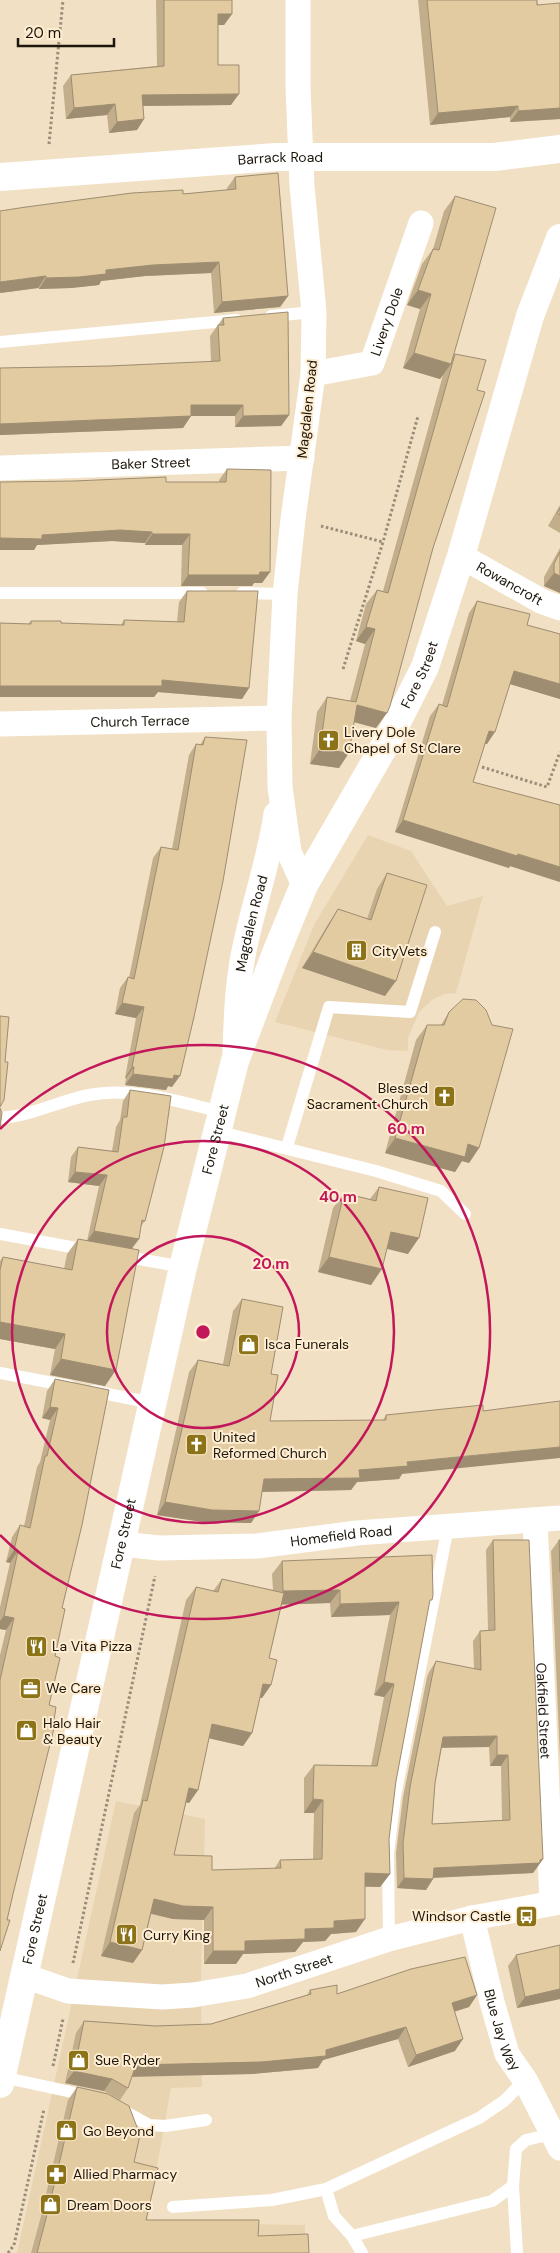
<svg xmlns="http://www.w3.org/2000/svg" width="560" height="2253" font-family="'DM Sans',sans-serif">
<rect width="100%" height="100%" fill="#f1e0c4"/>
<path fill="#e9d4b2" d="M 368,835 L 411,851 L 447,906 L 483,896 L 456,993 L 444,994 L 432,1000 L 419,1012 L 408,1038 L 408,1051 L 387,1050 L 275,1022 L 314,925 Z
M 116,1801 L 205,1819 L 201,1976 L 202,2087 L 171,2088 L 147,2223 L 305,2225 L 305,2253 L 17,2253 Z"/>
<g fill="none" stroke-linecap="round" stroke-linejoin="round">
<path stroke="#998c78" stroke-width="3" stroke-dasharray="2.5 2.5" stroke-linecap="butt" d="M 49,144 L 63,0
M 321,526 L 383,542
M 343,669 L 383,542 L 418,416
M 482,767 L 547,787 L 560,752
M 73,1963 L 155,1576
M 53,2066 L 63,2019
M 8,2253 L 14,2245 L 44,2109"/>
<path stroke="#fff" stroke-width="12" d="M 271,316 L 314,312
M 0,342 L 236,320
M 0,593 L 202,593
M 242,593 L 285,594
M 0,1118 C 31,1116 59,1101 89,1095 C 132,1086 179,1102 222,1112
M 216,1131 L 376,1171 L 441,1191 L 465,1214
M 287,1147 L 329,1007 L 410,1012 L 435,932
M 0,1234 L 87,1250
M 122,1256 L 183,1267
M 0,1373 L 69,1386
M 93,1391 L 152,1403
M 389,1939 L 388,1853 L 395,1796 L 448,1527
M 2,2077 L 90,2096
M 117,2107 L 149,2125 L 165,2126 L 206,2120
M 513,2186 L 517,2253
M 326,2189 L 334,2216 L 352,2236 L 492,2201 L 513,2186 L 516,2149 L 526,2140 L 552,2134
M 173,2207 L 272,2200 L 326,2189 L 479,2118 L 504,2101 L 525,2080
M 352,2236 L 362,2253"/>
<g stroke="#fff" stroke-width="25">
<path d="M 298,0 L 298,87 L 302,186 L 314,312 L 313,374 L 293,519 L 285,594 L 279,718 L 280,787 L 289,852 L 304,885"/>
<path id="s1" d="M 313,374 L 372,363 L 421,223"/>
<path id="s2" d="M 0,468 L 302,458"/>
<path id="s3" d="M 461,556 L 541,601 L 560,608"/>
<path id="s4" d="M 0,724 L 279,718"/>
<path id="s5" d="M 235,1052 C 236,1020 237,988 243,956 C 252,908 269,863 276,814"/>
<path id="s6" d="M 535,1520 L 552,1903"/>
<path id="s7" d="M 122,1544 L 159,1548 L 257,1546 L 357,1533 L 560,1518"/>
<path id="s8" d="M 472,1918 L 492,2002 L 507,2054 L 525,2080 L 560,2148"/>
<path id="s9" d="M 25,1976 L 68,1991 L 162,1997 L 193,1995 L 247,1986 L 389,1939 L 472,1918 L 560,1902"/>
</g>
<g stroke="#fff" stroke-width="28">
<path id="s10" d="M 0,177 L 276,157 L 494,157 L 560,149"/>
<path id="s11" d="M 0,2084 L 183,1267 L 235,1061 L 276,953 L 304,885 L 389,738 L 425,667 L 461,556 L 530,316 L 560,238"/>
</g>
</g>
<path fill="#c2ae8a" fill-rule="evenodd" d="M 156,0 L 232,0 L 232,14 L 224,25 L 218,25 L 218,65 L 231,105 L 143,106 L 144,119 L 137,130 L 109,133 L 107,115 L 66,119 L 63,86 L 71,75 L 157,66 Z
M 418,0 L 537,0 L 560,119 L 510,122 L 510,117 L 430,125 Z
M 235,177 L 288,296 L 280,307 L 214,313 L 211,273 L 145,276 L 101,281 L 99,285 L 71,288 L 39,289 L 38,288 L 0,293 L 183,194 L 227,190 L 227,188 Z
M 455,196 L 453,357 L 455,354 L 433,548 L 376,728 L 354,722 L 339,768 L 310,764 L 317,712 L 327,697 L 350,701 L 365,644 L 356,641 L 366,604 L 377,590 L 383,591 L 443,375 L 440,379 L 403,368 L 420,309 L 407,305 L 422,264 L 433,249 L 444,211 Z
M 223,318 L 289,415 L 281,426 L 235,427 L 235,416 L 191,416 L 183,428 L 0,435 L 0,368 L 109,366 L 211,362 L 210,336 Z
M 227,469 L 270,572 L 262,583 L 254,583 L 252,586 L 181,586 L 182,545 L 145,545 L 145,543 L 112,541 L 37,545 L 34,550 L 0,550 L 0,482 L 219,482 L 219,480 Z
M 560,505 L 560,533 L 548,526 Z
M 560,548 L 560,593 L 544,586 L 544,577 Z
M 187,591 L 249,688 L 242,699 L 158,692 L 154,697 L 0,697 L 0,623 L 28,624 L 31,621 L 61,623 L 121,625 L 124,620 L 177,622 L 179,602 Z
M 477,601 L 527,625 L 560,634 L 560,699 L 510,684 L 487,744 L 485,744 L 473,782 L 560,805 L 560,882 L 510,866 L 509,868 L 395,832 L 430,716 L 439,704 L 442,705 L 469,613 Z
M 205,737 L 172,1087 L 168,1086 L 166,1090 L 125,1085 L 126,1078 L 125,1078 L 136,1018 L 115,1014 L 120,988 L 128,977 L 129,978 L 153,858 L 161,847 L 172,849 L 189,755 L 196,744 L 200,745 Z
M 387,873 L 385,996 L 302,968 L 328,924 L 338,909 L 367,919 L 377,889 Z
M 449,1012 L 479,1148 L 469,1163 L 462,1161 L 455,1172 L 385,1153 L 416,1040 L 427,1025 L 441,1025 Z
M 130,1090 L 145,1221 L 141,1226 L 139,1239 L 132,1249 L 105,1386 L 50,1375 L 55,1349 L 0,1339 L 0,1261 L 3,1257 L 64,1269 L 67,1254 L 78,1239 L 87,1241 L 99,1186 L 68,1182 L 71,1157 L 78,1147 L 112,1151 L 116,1127 L 120,1120 L 123,1101 Z
M 379,1187 L 408,1254 L 387,1249 L 371,1285 L 318,1272 L 333,1208 L 344,1193 L 370,1199 Z
M 242,1299 L 271,1374 L 270,1421 L 383,1420 L 386,1415 L 402,1474 L 399,1479 L 357,1482 L 351,1490 L 262,1492 L 259,1511 L 251,1523 L 203,1522 L 157,1515 L 189,1372 L 198,1360 L 223,1364 L 233,1311 Z
M 55,1379 L 109,1390 L 62,1608 L 55,1656 L 49,1705 L 13,1894 L 0,1951 L 0,1655 L 6,1630 L 0,1629 L 0,1607 L 10,1563 L 6,1562 L 12,1537 L 20,1525 L 24,1526 L 37,1467 L 40,1462 L 50,1420 L 42,1418 L 47,1391 Z
M 493,1540 L 543,1859 L 533,1873 L 433,1878 L 433,1879 L 426,1890 L 397,1888 L 396,1853 L 403,1797 L 427,1677 L 429,1672 L 436,1661 L 474,1669 L 473,1641 L 480,1631 L 488,1630 L 486,1550 ZM 442,1747 L 489,1747 L 490,1766 L 501,1766 L 502,1820 L 432,1824 L 435,1783 Z
M 559,1540 L 560,1540 L 560,1759 L 551,1551 Z
M 282,1561 L 429,1604 L 396,1781 L 389,1839 L 390,1874 L 380,1887 L 365,1887 L 356,1932 L 331,1934 L 325,1941 L 303,1942 L 295,1952 L 243,1954 L 236,1964 L 204,1964 L 204,1920 L 173,1919 L 151,1914 L 142,1950 L 133,1963 L 101,1956 L 134,1813 L 140,1805 L 186,1600 L 196,1587 L 213,1591 L 222,1579 L 273,1590 L 272,1574 ZM 330,1603 L 331,1617 L 390,1615 L 374,1695 L 384,1697 L 371,1766 L 314,1765 L 304,1778 L 304,1813 L 314,1813 L 313,1859 L 280,1860 L 274,1869 L 212,1870 L 174,1855 L 186,1802 L 189,1803 L 198,1790 L 209,1738 L 243,1746 L 252,1733 L 260,1698 L 262,1698 L 271,1685 L 269,1658 L 282,1604 Z
M 560,1945 L 560,1999 L 517,2008 L 508,1966 L 516,1955 Z
M 310,1990 L 337,1994 L 477,1995 L 469,2007 L 454,2012 L 455,2051 L 408,2067 L 398,2039 L 323,2060 L 318,2068 L 252,2074 L 132,2076 L 128,2088 L 120,2100 L 104,2091 L 65,2083 L 76,2033 L 84,2021 L 156,2026 L 211,2024 L 307,1995 Z
M 77,2087 L 134,2162 L 146,2220 L 258,2236 L 309,2253 L 31,2253 L 40,2220 L 68,2100 Z"/>
<path fill="#9e8d71" d="M 218,14 L 232,14 L 224,25 L 210,25 Z
M 239,94 L 231,105 L 134,106 L 142,95 Z
M 115,104 L 107,115 L 66,119 L 74,108 Z
M 518,106 L 510,117 L 430,125 L 438,113 Z
M 560,108 L 560,119 L 510,122 L 518,111 Z
M 144,119 L 137,130 L 109,133 L 117,122 Z
M 219,262 L 211,273 L 145,276 L 101,281 L 99,285 L 71,288 L 39,289 L 46,278 L 106,270 L 153,265 Z
M 46,276 L 38,288 L 0,293 L 0,282 Z
M 418,290 L 431,294 L 420,309 L 407,305 Z
M 288,296 L 280,307 L 214,313 L 222,302 Z
M 414,353 L 451,364 L 440,379 L 403,368 Z
M 191,405 L 243,405 L 235,416 L 183,416 Z
M 289,415 L 281,426 L 235,427 L 243,416 Z
M 191,416 L 183,428 L 0,435 L 0,424 Z
M 120,530 L 152,532 L 145,543 L 112,541 L 37,545 L 34,550 L 0,550 L 0,538 L 42,535 Z
M 152,534 L 190,534 L 182,545 L 145,545 Z
M 260,572 L 270,572 L 262,583 L 254,583 L 252,586 L 181,586 L 188,575 Z
M 554,573 L 560,576 L 560,593 L 544,586 Z
M 366,627 L 375,629 L 365,644 L 356,641 Z
M 514,671 L 560,684 L 560,699 L 506,683 Z
M 162,680 L 249,688 L 242,699 L 158,692 L 154,697 L 0,697 L 0,686 Z
M 357,705 L 387,713 L 376,728 L 346,720 Z
M 489,731 L 495,732 L 487,744 L 480,743 Z
M 320,749 L 349,753 L 339,768 L 310,764 Z
M 403,820 L 560,867 L 560,882 L 510,866 L 509,868 L 395,832 Z
M 313,952 L 396,981 L 385,996 L 302,968 Z
M 122,1003 L 144,1007 L 136,1018 L 115,1014 Z
M 132,1067 L 134,1067 L 126,1078 L 125,1078 Z
M 133,1074 L 174,1075 L 180,1076 L 172,1087 L 168,1086 L 166,1090 L 125,1085 Z
M 395,1138 L 468,1144 L 479,1148 L 469,1163 L 462,1161 L 455,1172 L 385,1153 Z
M 75,1172 L 107,1175 L 99,1186 L 68,1182 Z
M 94,1231 L 139,1239 L 131,1249 L 87,1241 Z
M 391,1232 L 419,1238 L 408,1254 L 381,1247 Z
M 329,1257 L 382,1269 L 371,1285 L 318,1272 Z
M 0,1322 L 65,1334 L 55,1349 L 0,1339 Z
M 61,1359 L 116,1370 L 105,1386 L 50,1375 Z
M 50,1407 L 58,1408 L 50,1420 L 42,1418 Z
M 560,1447 L 560,1458 L 402,1474 L 399,1479 L 357,1482 L 351,1490 L 256,1492 L 264,1479 L 359,1470 L 407,1462 Z
M 165,1502 L 259,1511 L 251,1523 L 203,1522 L 157,1515 Z
M 14,1550 L 18,1551 L 10,1563 L 6,1562 Z
M 340,1590 L 330,1603 L 274,1605 L 283,1591 Z
M 399,1602 L 390,1615 L 331,1617 L 340,1604 Z
M 4,1616 L 14,1618 L 6,1630 L 0,1629 L 0,1621 Z
M 384,1682 L 394,1684 L 384,1697 L 374,1695 Z
M 263,1684 L 271,1685 L 262,1698 L 254,1697 Z
M 212,1724 L 252,1733 L 243,1746 L 203,1737 Z
M 497,1736 L 489,1747 L 436,1748 L 443,1737 Z
M 497,1755 L 508,1755 L 501,1766 L 490,1766 Z
M 189,1788 L 198,1790 L 189,1803 L 180,1801 Z
M 313,1799 L 323,1800 L 314,1813 L 304,1813 Z
M 543,1859 L 533,1873 L 427,1878 L 434,1868 Z
M 365,1873 L 390,1874 L 380,1887 L 356,1886 Z
M 404,1878 L 433,1879 L 426,1890 L 397,1888 Z
M 154,1899 L 213,1907 L 204,1920 L 173,1919 L 145,1912 Z
M 365,1919 L 356,1932 L 331,1934 L 325,1941 L 303,1942 L 295,1952 L 243,1954 L 236,1964 L 204,1964 L 213,1951 L 245,1941 L 305,1929 L 334,1921 Z
M 110,1942 L 142,1950 L 133,1963 L 101,1956 Z
M 560,1989 L 560,1999 L 517,2008 L 525,1997 Z
M 477,1995 L 469,2007 L 443,2015 L 452,2003 Z
M 406,2027 L 398,2039 L 323,2060 L 318,2068 L 252,2074 L 127,2077 L 136,2065 L 326,2050 Z
M 463,2039 L 455,2051 L 408,2067 L 416,2055 Z
M 74,2071 L 112,2079 L 104,2091 L 65,2083 Z"/>
<path fill="#e2caa1" stroke="#9e8d71" fill-rule="evenodd" d="M 164,0 L 232,0 L 232,14 L 218,14 L 218,65 L 239,65 L 239,94 L 142,95 L 144,119 L 117,122 L 115,104 L 74,108 L 71,75 L 164,66 Z
M 427,0 L 537,0 L 537,5 L 560,3 L 560,108 L 518,111 L 518,106 L 438,113 Z
M 278,173 L 288,296 L 222,302 L 219,262 L 153,265 L 106,270 L 106,274 L 79,277 L 46,278 L 46,276 L 0,282 L 0,211 L 26,207 L 132,193 L 183,190 L 183,194 L 236,189 L 235,177 Z
M 455,196 L 496,208 L 451,364 L 414,353 L 431,294 L 418,290 L 433,249 L 439,250 Z
M 288,312 L 289,415 L 243,416 L 243,405 L 191,405 L 191,416 L 0,424 L 0,368 L 109,366 L 220,361 L 218,325 L 224,325 L 223,318 Z
M 455,354 L 486,360 L 477,390 L 485,392 L 433,548 L 390,706 L 387,713 L 357,705 L 349,753 L 320,749 L 327,697 L 356,702 L 375,629 L 366,627 L 377,590 L 388,593 Z
M 227,469 L 271,470 L 270,572 L 260,572 L 259,575 L 188,575 L 190,534 L 152,534 L 152,532 L 120,530 L 42,535 L 42,539 L 0,538 L 0,482 L 74,481 L 166,477 L 166,482 L 226,482 Z
M 560,508 L 560,515 L 557,513 Z
M 560,552 L 560,576 L 554,573 L 554,564 Z
M 187,591 L 258,591 L 249,688 L 162,680 L 162,686 L 0,686 L 0,623 L 31,624 L 31,621 L 61,621 L 61,623 L 124,625 L 124,620 L 184,622 Z
M 477,601 L 530,614 L 527,625 L 560,634 L 560,684 L 514,671 L 495,732 L 489,731 L 473,782 L 560,805 L 560,867 L 518,854 L 517,856 L 403,820 L 439,704 L 447,707 Z
M 205,737 L 247,740 L 223,881 L 194,1017 L 180,1076 L 174,1075 L 173,1079 L 133,1074 L 134,1067 L 132,1067 L 144,1007 L 122,1003 L 128,977 L 134,979 L 161,847 L 178,850 L 196,744 L 203,745 Z
M 387,873 L 427,885 L 396,981 L 313,952 L 338,909 L 371,920 Z
M 463,999 L 476,1000 L 486,1010 L 492,1025 L 513,1029 L 479,1148 L 468,1144 L 465,1157 L 395,1138 L 427,1025 L 444,1025 L 449,1012 Z
M 0,1016 L 9,1017 L 5,1062 L 8,1062 L 4,1100 L 0,1107 Z
M 130,1090 L 171,1096 L 164,1147 L 145,1221 L 142,1220 L 139,1239 L 94,1231 L 107,1175 L 75,1172 L 78,1147 L 118,1152 L 123,1117 L 127,1117 Z
M 0,1108 L 2,1113 L 0,1128 Z
M 379,1187 L 428,1198 L 419,1238 L 391,1232 L 382,1269 L 329,1257 L 344,1193 L 376,1201 Z
M 78,1239 L 139,1250 L 116,1370 L 61,1359 L 65,1334 L 0,1322 L 0,1270 L 3,1257 L 72,1270 Z
M 242,1299 L 283,1307 L 271,1374 L 278,1375 L 270,1421 L 386,1420 L 386,1415 L 483,1405 L 483,1411 L 560,1401 L 560,1447 L 407,1462 L 408,1466 L 359,1470 L 360,1478 L 264,1479 L 259,1511 L 212,1510 L 165,1502 L 198,1360 L 229,1366 Z
M 55,1379 L 109,1390 L 82,1525 L 62,1608 L 65,1609 L 55,1656 L 60,1658 L 49,1705 L 56,1707 L 54,1720 L 56,1720 L 13,1894 L 7,1920 L 10,1920 L 0,1951 L 0,1680 L 14,1618 L 4,1616 L 18,1551 L 14,1550 L 20,1525 L 30,1528 L 45,1456 L 47,1456 L 58,1408 L 50,1407 Z
M 493,1540 L 529,1540 L 543,1859 L 540,1860 L 540,1863 L 434,1868 L 433,1879 L 404,1878 L 403,1843 L 410,1787 L 434,1667 L 436,1661 L 481,1670 L 480,1631 L 495,1630 ZM 497,1736 L 497,1755 L 508,1755 L 510,1820 L 432,1824 L 435,1783 L 443,1737 Z
M 559,1540 L 560,1540 L 560,1572 Z
M 432,1555 L 433,1595 L 432,1600 L 430,1600 L 396,1781 L 389,1839 L 390,1874 L 365,1873 L 365,1919 L 334,1921 L 334,1928 L 305,1929 L 305,1939 L 245,1941 L 245,1951 L 213,1951 L 213,1907 L 183,1906 L 154,1899 L 142,1950 L 110,1942 L 143,1800 L 147,1801 L 196,1587 L 218,1592 L 222,1579 L 284,1593 L 269,1658 L 277,1660 L 271,1685 L 263,1684 L 252,1733 L 212,1724 L 198,1790 L 189,1788 L 174,1855 L 212,1856 L 212,1870 L 281,1868 L 280,1860 L 322,1859 L 323,1800 L 313,1799 L 314,1765 L 377,1766 L 394,1684 L 384,1682 L 399,1602 L 340,1604 L 340,1590 L 283,1591 L 282,1561 Z
M 560,1945 L 560,1989 L 525,1997 L 516,1955 Z
M 465,1957 L 477,1995 L 452,2003 L 463,2039 L 416,2055 L 406,2027 L 326,2050 L 326,2056 L 261,2062 L 136,2065 L 128,2088 L 112,2079 L 74,2071 L 84,2021 L 156,2026 L 211,2024 L 311,1994 L 310,1990 L 337,1985 L 337,1994 L 411,1969 Z
M 77,2087 L 108,2094 L 129,2106 L 140,2135 L 134,2162 L 158,2168 L 146,2220 L 259,2220 L 258,2236 L 308,2234 L 309,2253 L 37,2253 L 49,2207 Z"/>
<g fill="none" stroke="#c2185b" stroke-width="2.5">
<circle cx="203" cy="1332" r="96"/>
<circle cx="203" cy="1332" r="191"/>
<path d="M0 1129A287 287 0 1 1 0 1535"/>
</g>
<defs>
<symbol id="church-square" viewBox="-11 -11 22 22"><rect x="-9" y="-9" width="18" height="18" rx="4" fill="#8d7317" stroke="#ffedd1"/><path d="M-1.2-6h2.4v3.5h3.3v2.4h-3.3V6h-2.4V-.1h-3.3v-2.4h3.3Z" fill="#fff"/></symbol>
<symbol id="building-square" viewBox="-11 -11 22 22"><rect x="-9" y="-9" width="18" height="18" rx="4" fill="#8d7317" stroke="#ffedd1"/><path d="M-4-6H4V6H1V3H-1V6H-4ZM-2.5-4.3h1.7v1.8h-1.7ZM.8-4.3h1.7v1.8H.8ZM-2.5-1h1.7V.8h-1.7ZM.8-1h1.7V.8H.8Z" fill="#fff"/></symbol>
<symbol id="shop-square" viewBox="-11 -11 22 22"><rect x="-9" y="-9" width="18" height="18" rx="4" fill="#8d7317" stroke="#ffedd1"/><path d="M-5-2.5h2.3a2.7 3.5 0 0 1 5.4 0H5L5.5 6h-11ZM-1.5-2.5h3a1.5 2.3 0 0 0-3 0Z" fill="#fff"/></symbol>
<symbol id="restaurant-square" viewBox="-11 -11 22 22"><rect x="-9" y="-9" width="18" height="18" rx="4" fill="#8d7317" stroke="#ffedd1"/><path d="M-5-6h1v4h1v-4h1v4h1v-4h1v5L-1.5 .5V6h-2V.5L-5-1ZM5-6V6H3V1.5H1.5Q1.5-4 5-6Z" fill="#fff"/></symbol>
<symbol id="office-square" viewBox="-11 -11 22 22"><rect x="-9" y="-9" width="18" height="18" rx="4" fill="#8d7317" stroke="#ffedd1"/><path d="M-6-3h4V-5.5h4V-3h4V5H-6ZM-1-4.5V-3h2v-1.5ZM-6 0V1H6V0Z" fill="#fff"/></symbol>
<symbol id="bus-square" viewBox="-11 -11 22 22"><rect x="-9" y="-9" width="18" height="18" rx="4" fill="#8d7317" stroke="#ffedd1"/><path d="M-5-6H5V4H4V6H2V4H-2V6H-4V4H-5ZM-3.5-4V0h7V-4ZM-3.5 1.2v1.5H-2V1.2ZM2 1.2v1.5H3.5V1.2Z" fill="#fff"/></symbol>
<symbol id="pharmacy-square" viewBox="-11 -11 22 22"><rect x="-9" y="-9" width="18" height="18" rx="4" fill="#8d7317" stroke="#ffedd1"/><path d="M-2-6h4v4h4v4h-4v4h-4v-4h-4v-4h4Z" fill="#fff"/></symbol>
</defs>
<g fill-rule="evenodd">
<use href="#church-square" x="316" y="728" width="25" height="25"/>
<use href="#building-square" x="344" y="938" width="25" height="25"/>
<use href="#church-square" x="432" y="1084" width="25" height="25"/>
<use href="#shop-square" x="236" y="1332" width="25" height="25"/>
<use href="#church-square" x="184" y="1432" width="25" height="25"/>
<use href="#restaurant-square" x="24" y="1634" width="25" height="25"/>
<use href="#office-square" x="18" y="1676" width="25" height="25"/>
<use href="#shop-square" x="14" y="1718" width="25" height="25"/>
<use href="#bus-square" x="514" y="1904" width="25" height="25"/>
<use href="#restaurant-square" x="114" y="1922" width="25" height="25"/>
<use href="#shop-square" x="66" y="2048" width="25" height="25"/>
<use href="#shop-square" x="54" y="2118" width="25" height="25"/>
<use href="#pharmacy-square" x="44" y="2162" width="25" height="25"/>
<use href="#shop-square" x="38" y="2192" width="25" height="25"/>
</g>
<g text-anchor="middle" dominant-baseline="central" stroke-width="4" stroke-linejoin="round" paint-order="stroke">
<g font-size="14" fill="#1c160c" stroke="#ffedd1">
<text stroke="none"><textPath href="#s10" startOffset="281">Barrack Road</textPath></text>
<text stroke="none"><textPath href="#s1" startOffset="104">Livery Dole</textPath></text>
<text transform="translate(307 409) rotate(-84)">Magdalen Road</text>
<text stroke="none"><textPath href="#s2" startOffset="151">Baker Street</textPath></text>
<text stroke="none"><textPath href="#s3" startOffset="56">Rowancroft</textPath></text>
<text stroke="none"><textPath href="#s11" startOffset="1479">Fore Street</textPath></text>
<text stroke="none"><textPath href="#s4" startOffset="140">Church Terrace</textPath></text>
<text stroke="none"><textPath href="#s5" startOffset="130">Magdalen Road</textPath></text>
<text stroke="none"><textPath href="#s11" startOffset="969">Fore Street</textPath></text>
<text stroke="none"><textPath href="#s11" startOffset="564">Fore Street</textPath></text>
<text stroke="none"><textPath href="#s7" startOffset="220">Homefield Road</textPath></text>
<text stroke="none"><textPath href="#s6" startOffset="191">Oakfield Street</textPath></text>
<text stroke="none"><textPath href="#s11" startOffset="159">Fore Street</textPath></text>
<text stroke="none"><textPath href="#s9" startOffset="275">North Street</textPath></text>
<text stroke="none"><textPath href="#s8" startOffset="116">Blue Jay Way</textPath></text>
</g>
<g font-size="14" fill="#1c160c" stroke="#ffedd1" text-anchor="start">
<text x="344" y="732">Livery Dole<tspan x="344" dy="16">Chapel of St Clare</tspan></text>
<text x="372" y="951">CityVets</text>
<text x="428" y="1088" text-anchor="end">Blessed<tspan x="428" dy="16">Sacrament Church</tspan></text>
<text x="265" y="1344">Isca Funerals</text>
<text x="213" y="1437">United<tspan x="213" dy="16">Reformed Church</tspan></text>
<text x="52" y="1646">La Vita Pizza</text>
<text x="46" y="1688">We Care</text>
<text x="43" y="1723">Halo Hair<tspan x="43" dy="16">&amp; Beauty</tspan></text>
<text x="511" y="1916" text-anchor="end">Windsor Castle</text>
<text x="143" y="1935">Curry King</text>
<text x="95" y="2060">Sue Ryder</text>
<text x="83" y="2131">Go Beyond</text>
<text x="73" y="2174">Allied Pharmacy</text>
<text x="67" y="2205">Dream Doors</text>
</g>
</g>
<circle cx="203" cy="1332" r="8" fill="#c2185b" stroke="#ffedd1" stroke-width="2.5"/>
<g font-size="15" text-anchor="middle" font-weight="bold" fill="#c2185b" stroke="#ffedd1" stroke-width="4" stroke-linejoin="round" paint-order="stroke">
<text x="406" y="1134">60 m</text>
<text x="338" y="1202">40 m</text>
<text x="271" y="1269">20 m</text>
</g>
<path d="M18 38v8h96v-8" fill="none" stroke="#1c160c" stroke-width="2.5"/>
<text x="25" y="38" font-size="15" fill="#1c160c" stroke="#ffedd1" stroke-width="4" paint-order="stroke">20 m</text>
</svg>
